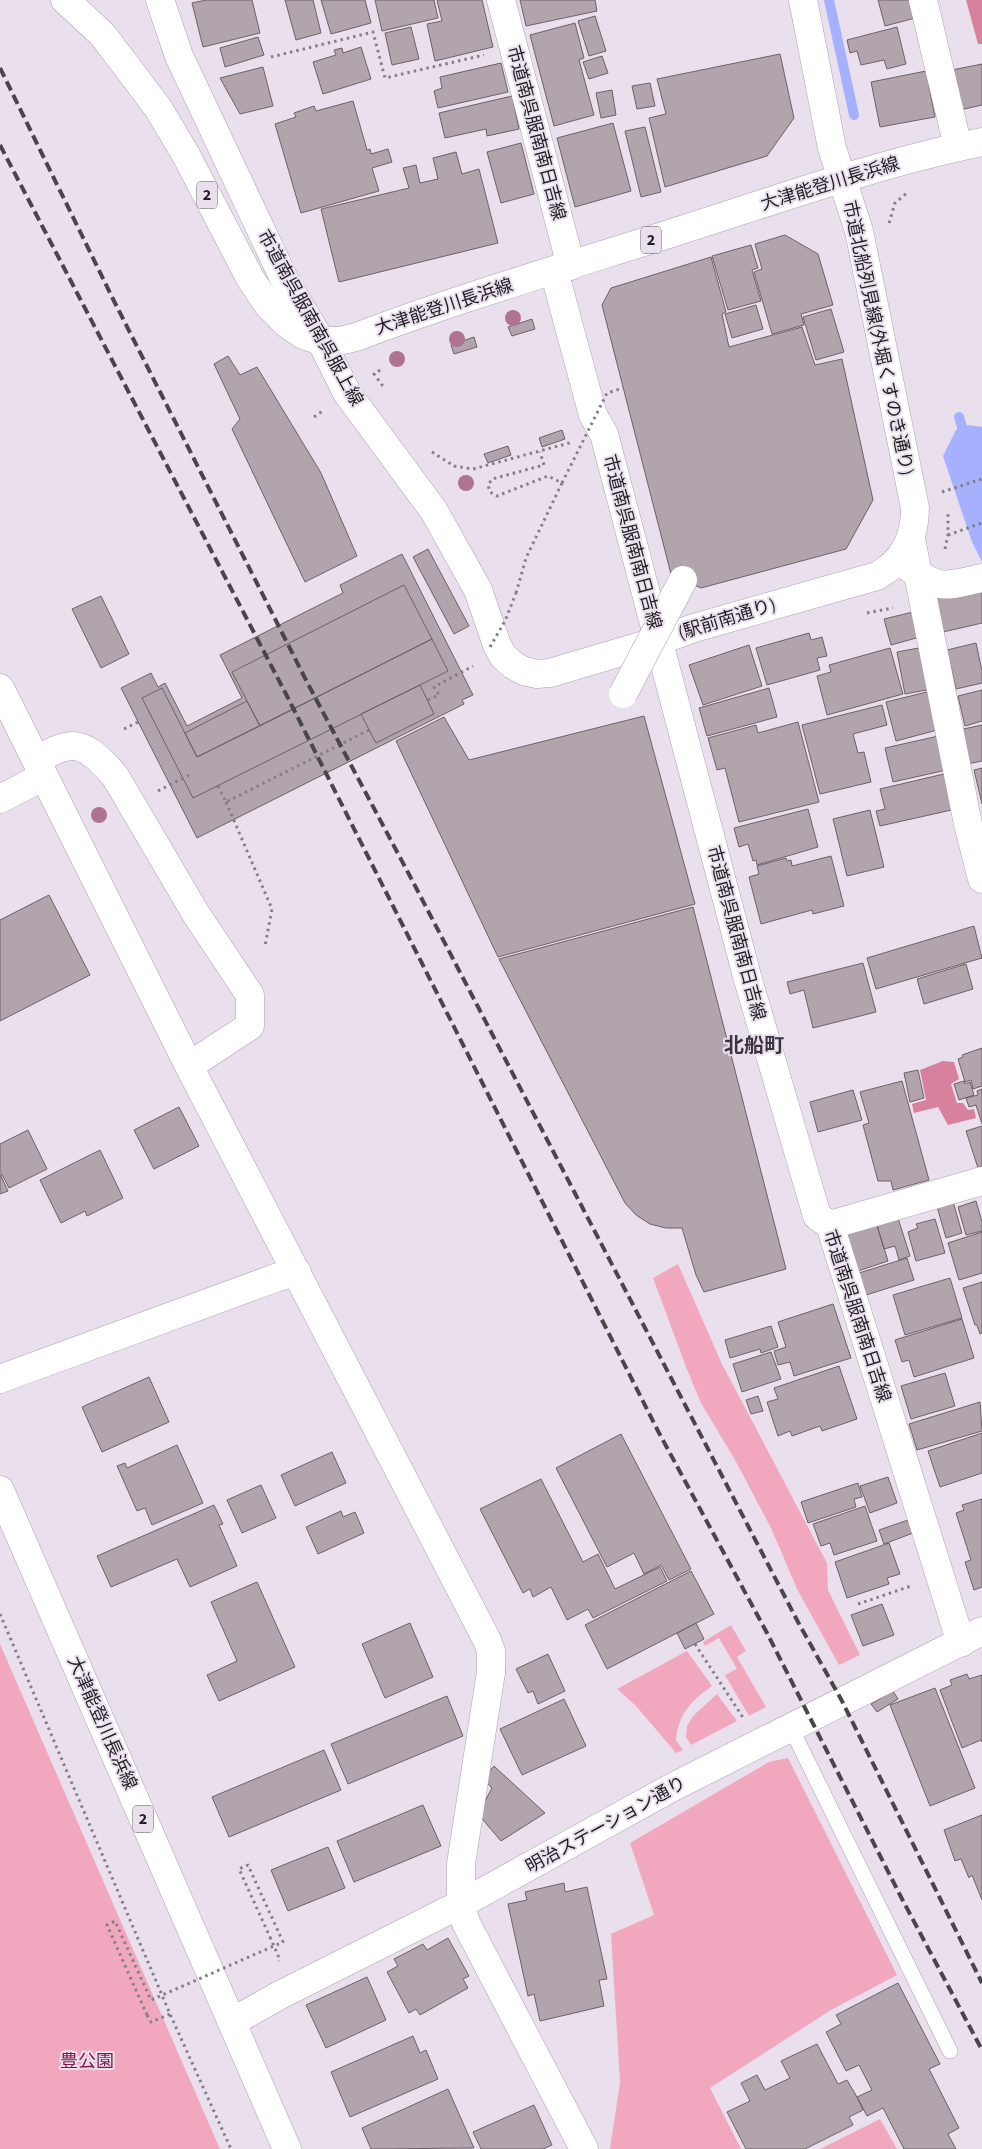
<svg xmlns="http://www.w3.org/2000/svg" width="982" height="2149" font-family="'Source Sans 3','Noto Sans JP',sans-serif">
<rect width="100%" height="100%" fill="#eae0ed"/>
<path fill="#f1a8be" d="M 678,1264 L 722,1364 L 827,1563 L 828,1590 L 860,1655 L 839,1665 L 797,1589 L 771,1528 L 735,1460 L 701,1403 L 686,1367 L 653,1278 Z
M 731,1625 L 746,1651 L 737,1657 L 766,1707 L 749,1716 L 725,1675 L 737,1669 L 719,1638 L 705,1646 L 703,1642 Z
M 0,1644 L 220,2149 L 0,2149 Z
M 687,1651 L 712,1686 C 692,1700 678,1714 676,1740 L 683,1750 L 676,1753 L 636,1706 L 617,1689 Z
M 717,1694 L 737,1721 L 691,1745 L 686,1737 L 687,1726 L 693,1716 Z
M 788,1758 L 897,1975 L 831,2010 L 710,2088 L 741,2149 L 610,2149 L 620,2082 L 611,1934 L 654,1915 L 630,1843 L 769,1762 Z
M 880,2119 L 897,2149 L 820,2149 Z"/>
<path fill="#d7819e" d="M 966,0 L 982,0 L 982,44 L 978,44 Z
M 943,1061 L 954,1062 L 959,1079 L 951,1084 L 957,1103 L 963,1103 L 968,1110 L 974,1109 L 976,1118 L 948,1125 L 938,1107 L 914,1113 L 912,1104 L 926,1100 L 920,1070 Z"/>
<path fill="#a5b1fe" d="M 969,425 L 982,427 L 982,562 L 972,542 L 943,456 L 956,430 Z"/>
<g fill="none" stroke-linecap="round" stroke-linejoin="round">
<path stroke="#a5b1fe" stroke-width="10" d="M 829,0 L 854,115
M 959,417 L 966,440"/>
</g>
<path fill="#b2a4ad" stroke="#6d6068" d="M 206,0 L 252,0 L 260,33 L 203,47 L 192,3 Z
M 285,0 L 313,0 L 321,33 L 296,40 Z
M 321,0 L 365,0 L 371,23 L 331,34 Z
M 375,0 L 434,0 L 438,18 L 382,31 Z
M 437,0 L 482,0 L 493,47 L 435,61 L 427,24 L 442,21 Z
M 520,0 L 595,0 L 597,11 L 526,26 Z
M 878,0 L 915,0 L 919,17 L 885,26 Z
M 595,16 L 606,51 L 589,56 L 578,21 Z
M 575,23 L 584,58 L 579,60 L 594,115 L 554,126 L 530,35 Z
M 411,27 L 419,59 L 392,65 L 385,33 Z
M 897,27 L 906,64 L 887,69 L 884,60 L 861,65 L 857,51 L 850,53 L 847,40 Z
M 258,37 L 264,55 L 225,67 L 220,48 Z
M 361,47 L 371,79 L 323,94 L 313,62 L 336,55 L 334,50 L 342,48 L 343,53 Z
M 780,54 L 794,118 L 767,156 L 665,187 L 649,118 L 666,114 L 657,79 Z
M 602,56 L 608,73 L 589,79 L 583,62 Z
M 501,63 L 508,92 L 438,108 L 434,91 L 442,88 L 440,77 Z
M 982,64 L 982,105 L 960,110 L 952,70 Z
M 263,67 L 273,106 L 240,114 L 220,78 Z
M 926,71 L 935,117 L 880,127 L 871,82 Z
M 650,83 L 655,106 L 637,109 L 632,86 Z
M 612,90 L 616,115 L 601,118 L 596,93 Z
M 512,96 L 519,129 L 487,136 L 486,129 L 445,138 L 439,113 Z
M 353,101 L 367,150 L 370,149 L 371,154 L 388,149 L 392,162 L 372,168 L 379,191 L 301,213 L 275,124 L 296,117 L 294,113 L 314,106 L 316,111 Z
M 613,123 L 631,191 L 575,207 L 557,138 Z
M 645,127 L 661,192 L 641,197 L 625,131 Z
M 521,143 L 534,194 L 501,203 L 487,152 Z
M 456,152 L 462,174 L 479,169 L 498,243 L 339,282 L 321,209 L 409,188 L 403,168 L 416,165 L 420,183 L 438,179 L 433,158 Z
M 785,235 L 818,254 L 833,305 L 801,314 L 804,325 L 772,334 L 754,272 L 762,269 L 755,244 Z
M 751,245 L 758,268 L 752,270 L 761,301 L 728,310 L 712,256 Z
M 711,257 L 726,312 L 722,314 L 729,347 L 802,327 L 815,365 L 842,359 L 873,500 L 846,549 L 701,588 L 671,574 L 602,305 L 611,288 Z
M 756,305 L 763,329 L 732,338 L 725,314 Z
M 831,309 L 844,352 L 816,360 L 803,317 Z
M 532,319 L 535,329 L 512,336 L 508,327 Z
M 474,337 L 477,347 L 454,354 L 451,345 Z
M 228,356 L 240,375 L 257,367 L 321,473 L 357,556 L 305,582 L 232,429 L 240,419 L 214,364 Z
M 562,430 L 565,439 L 542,447 L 539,438 Z
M 508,446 L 511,455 L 488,463 L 484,454 Z
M 428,549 L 469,626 L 454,634 L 413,557 Z
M 402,554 L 473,695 L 462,700 L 464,704 L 197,838 L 121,688 L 151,673 L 158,687 L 165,683 L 187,726 L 242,698 L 220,655 L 343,593 L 340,585 Z
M 404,585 L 432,639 L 260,726 L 232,672 Z
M 982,588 L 982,623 L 943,632 L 935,598 Z
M 101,596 L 129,654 L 101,668 L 72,609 Z
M 913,612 L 920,637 L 891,645 L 884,619 Z
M 809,633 L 811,640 L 822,637 L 827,656 L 817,658 L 820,670 L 767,685 L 756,648 Z
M 432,639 L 448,671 L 193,798 L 142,698 L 162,688 L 197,757 Z
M 976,643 L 982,671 L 982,683 L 956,689 L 947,650 Z
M 749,645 L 762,686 L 703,705 L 689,665 Z
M 924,647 L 932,689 L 905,694 L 897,652 Z
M 890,648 L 903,694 L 827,715 L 817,676 L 831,672 L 829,665 Z
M 420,685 L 434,714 L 376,743 L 361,714 Z
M 769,688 L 777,717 L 707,736 L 699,708 Z
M 982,690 L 982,721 L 965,726 L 958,696 Z
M 931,691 L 941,729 L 896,741 L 886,702 Z
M 247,701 L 260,726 L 197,757 L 185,733 Z
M 882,705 L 887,725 L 853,734 L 858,753 L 864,752 L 871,782 L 820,794 L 802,725 Z
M 644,716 L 695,904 L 498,957 L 396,741 L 444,717 L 469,760 Z
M 798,722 L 819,802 L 739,822 L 725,768 L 717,770 L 708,738 L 756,725 L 758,733 Z
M 982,725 L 982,761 L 967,764 L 959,730 Z
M 943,735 L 951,769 L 893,782 L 885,748 Z
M 982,768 L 982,804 L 974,770 Z
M 948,773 L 956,809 L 880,826 L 876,811 L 885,809 L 880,789 Z
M 808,809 L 818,847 L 757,865 L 756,860 L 753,861 L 748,844 L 739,847 L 734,828 Z
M 870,810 L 884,867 L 847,876 L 833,819 Z
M 831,856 L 844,906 L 813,914 L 812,910 L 761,924 L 749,877 L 759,874 L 757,866 L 786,858 L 787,861 L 791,860 L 792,866 Z
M 49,895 L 90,975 L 0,1021 L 0,920 Z
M 693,907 L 786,1269 L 704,1292 L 696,1275 L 682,1228 L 666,1228 L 650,1224 L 636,1215 L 625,1203 L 499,959 Z
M 974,926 L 982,958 L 876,989 L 867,958 Z
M 863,963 L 876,1012 L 813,1028 L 804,990 L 790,994 L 787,982 Z
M 966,964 L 973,989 L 924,1004 L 917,979 Z
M 982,1048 L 982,1086 L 973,1089 L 971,1080 L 965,1082 L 958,1059 L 963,1057 L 962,1055 Z
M 918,1070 L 924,1098 L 910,1102 L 904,1073 Z
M 902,1081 L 929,1180 L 893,1190 L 891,1181 L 878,1181 L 863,1125 L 869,1123 L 860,1092 Z
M 964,1081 L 965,1084 L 970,1082 L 974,1095 L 959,1100 L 954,1084 Z
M 982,1089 L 982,1124 L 976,1105 L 969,1107 L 966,1098 L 978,1095 L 977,1091 Z
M 853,1090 L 862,1120 L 818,1132 L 810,1102 Z
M 179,1107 L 199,1146 L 154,1169 L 134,1130 Z
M 982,1126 L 982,1166 L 978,1168 L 966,1131 Z
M 28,1130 L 47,1169 L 9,1188 L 0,1171 L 0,1144 Z
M 100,1150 L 123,1198 L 87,1216 L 85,1211 L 61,1223 L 40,1180 Z
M 0,1174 L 8,1191 L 0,1194 Z
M 952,1198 L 962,1233 L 946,1238 L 936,1203 Z
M 976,1201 L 982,1222 L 982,1231 L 966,1235 L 958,1207 Z
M 897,1215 L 910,1256 L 899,1260 L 895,1246 L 884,1249 L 876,1222 Z
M 875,1219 L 888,1261 L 858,1271 L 845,1228 Z
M 935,1219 L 945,1253 L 916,1261 L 908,1232 L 918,1228 L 916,1224 Z
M 982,1232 L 982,1273 L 959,1280 L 948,1243 Z
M 907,1258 L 914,1280 L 866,1295 L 859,1273 Z
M 950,1278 L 962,1318 L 905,1335 L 893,1295 Z
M 982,1282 L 982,1333 L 980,1334 L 977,1325 L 975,1325 L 963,1288 Z
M 833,1304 L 851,1358 L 794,1376 L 790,1362 L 778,1365 L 774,1351 L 786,1347 L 778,1322 Z
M 962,1319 L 974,1358 L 914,1377 L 909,1360 L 902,1362 L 895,1340 Z
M 771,1326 L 778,1347 L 761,1353 L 760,1349 L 730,1358 L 725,1340 Z
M 771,1352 L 781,1379 L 742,1392 L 733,1364 Z
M 839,1366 L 857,1419 L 822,1431 L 820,1426 L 792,1436 L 790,1431 L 778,1436 L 767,1402 L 778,1399 L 774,1388 Z
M 945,1373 L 955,1406 L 911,1419 L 901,1386 Z
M 149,1377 L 169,1422 L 102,1452 L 82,1407 Z
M 758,1396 L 763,1411 L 751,1414 L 746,1400 Z
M 980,1402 L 982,1431 L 917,1450 L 909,1424 Z
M 982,1433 L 982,1473 L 940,1487 L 928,1451 Z
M 621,1434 L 691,1569 L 669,1580 L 661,1565 L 644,1574 L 634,1553 L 607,1567 L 556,1468 Z
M 177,1445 L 203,1503 L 152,1525 L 145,1508 L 137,1511 L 117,1466 L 125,1463 L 127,1468 Z
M 332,1452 L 346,1483 L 295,1506 L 281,1475 Z
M 888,1477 L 897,1503 L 870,1513 L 860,1486 Z
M 541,1479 L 583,1562 L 598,1554 L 615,1589 L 660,1567 L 667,1581 L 593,1618 L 588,1609 L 567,1620 L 551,1587 L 533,1597 L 530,1589 L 523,1593 L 480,1509 Z
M 858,1483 L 862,1497 L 854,1499 L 856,1507 L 808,1523 L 801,1502 Z
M 261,1485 L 276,1518 L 242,1533 L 227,1500 Z
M 982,1499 L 982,1587 L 974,1590 L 965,1562 L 971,1560 L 956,1513 L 964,1510 L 962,1505 Z
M 214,1505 L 223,1524 L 219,1525 L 237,1566 L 190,1587 L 177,1559 L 111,1587 L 97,1556 Z
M 865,1506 L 877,1541 L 834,1555 L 830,1543 L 821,1546 L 813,1524 Z
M 341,1511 L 343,1517 L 355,1512 L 364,1533 L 318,1554 L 306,1527 Z
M 908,1520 L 913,1533 L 884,1544 L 879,1530 Z
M 889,1543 L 900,1574 L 887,1578 L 889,1584 L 847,1598 L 835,1562 Z
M 691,1571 L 714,1614 L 607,1669 L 585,1625 Z
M 257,1582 L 295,1667 L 219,1701 L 207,1675 L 237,1661 L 211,1602 Z
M 882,1604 L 894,1635 L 863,1646 L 851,1615 Z
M 410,1623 L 433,1677 L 385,1698 L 362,1644 Z
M 696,1623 L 704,1639 L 685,1649 L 677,1633 Z
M 548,1654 L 565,1691 L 538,1704 L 533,1691 L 528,1693 L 516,1669 Z
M 967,1674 L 969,1679 L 982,1675 L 982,1742 L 981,1740 L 962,1748 L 940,1690 L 952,1685 L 950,1680 Z
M 935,1688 L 975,1788 L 930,1806 L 890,1705 Z
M 893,1691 L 898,1699 L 877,1712 L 871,1704 Z
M 447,1696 L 463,1736 L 348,1784 L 331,1744 Z
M 564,1699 L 586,1746 L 522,1775 L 500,1729 Z
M 324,1750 L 341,1790 L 229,1837 L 212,1797 Z
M 494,1766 L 545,1813 L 501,1841 L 478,1814 L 492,1788 L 483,1779 Z
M 423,1805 L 441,1846 L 354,1882 L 337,1841 Z
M 982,1815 L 982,1900 L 972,1875 L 969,1878 L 961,1859 L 955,1861 L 944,1830 Z
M 328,1847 L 345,1888 L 288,1911 L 271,1870 Z
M 564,1883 L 565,1892 L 587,1887 L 607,1979 L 599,1980 L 604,2006 L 540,2021 L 534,1994 L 528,1996 L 508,1904 L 527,1900 L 525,1892 Z
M 448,1938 L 469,1976 L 463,1979 L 468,1988 L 420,2015 L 416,2009 L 409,2013 L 387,1972 L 398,1966 L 394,1959 L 423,1944 L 427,1950 Z
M 367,1977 L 386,2020 L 326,2048 L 306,2005 Z
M 898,1983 L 940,2064 L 929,2069 L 959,2128 L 948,2134 L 956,2149 L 904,2149 L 883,2108 L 867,2116 L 857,2097 L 872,2090 L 859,2065 L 846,2071 L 826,2032 L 841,2024 L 836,2015 Z
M 413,2036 L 420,2053 L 426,2050 L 438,2079 L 350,2117 L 331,2072 Z
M 817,2044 L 838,2084 L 847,2080 L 857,2097 L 863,2110 L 849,2117 L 853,2125 L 805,2149 L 746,2149 L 727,2112 L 750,2101 L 741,2083 L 757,2075 L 765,2090 L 790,2078 L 781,2061 Z
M 448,2089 L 474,2148 L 371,2149 L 362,2128 Z
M 534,2105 L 552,2145 L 543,2149 L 481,2149 L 473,2132 Z"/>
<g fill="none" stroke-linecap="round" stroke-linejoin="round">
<defs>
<path id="lane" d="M 791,1728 L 950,2051"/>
<path id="street" d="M 160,0 L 179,56 L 286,283 L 321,341
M 501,0 L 571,266
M 923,0 L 958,147
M 911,539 L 968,824 L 982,879
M 907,566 C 940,591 944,586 982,578
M 36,760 C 45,756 55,749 65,747 C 86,741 103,763 115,776 L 196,914 L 250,995 L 250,1026 L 189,1066
M 0,1379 L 278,1277 L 297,1272
M 961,1643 L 830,1225 L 982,1181
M 491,1672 L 461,1864 L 461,1904 L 466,1923 L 584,2149
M 232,2022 L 280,1995 L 461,1904 L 671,1788 L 982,1631"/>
<path id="secondary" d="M 554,271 L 593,415 L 604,434 L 747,976 L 817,1216 L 830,1225
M 321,341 L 347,393 L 434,511 L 478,590 L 497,645 L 503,656 L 513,665 L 524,671 L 537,674 L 550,673 L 658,641 L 694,628 L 877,576 C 904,561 915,538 915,508 L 859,231 L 832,148 L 803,0
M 0,688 L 189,1066 L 487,1640 L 491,1651 L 491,1672
M 0,799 L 44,776"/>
<path id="primary" d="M 65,0 L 102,34 L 158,108 L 186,155 L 250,278 L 268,305 L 287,324 L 303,335 L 321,341 L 340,341 L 356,337 C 459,298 565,267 669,234 C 773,201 876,164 982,142
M 0,1490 L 287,2149"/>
</defs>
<use href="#lane" stroke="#aba1ae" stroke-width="16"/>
<use href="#street" stroke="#aba1ae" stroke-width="29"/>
<use href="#secondary" stroke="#aba1ae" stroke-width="29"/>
<use href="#primary" stroke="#aba1ae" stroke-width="29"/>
<path stroke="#857e87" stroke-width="3" stroke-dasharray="2.5 4" stroke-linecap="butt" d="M 271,57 L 373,32 L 385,78 L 484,55
M 889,223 L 895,203 L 907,193
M 380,370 L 374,374 L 385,389
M 314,417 L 324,410
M 432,452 L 454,466 L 473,469 L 573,442
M 942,492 L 982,479
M 948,535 L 982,523
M 945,549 L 948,535 L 948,513
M 516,593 L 526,558 L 562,483 L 548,476 L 497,496 L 490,492 L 488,485 L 492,479 L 544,465 L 540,452
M 867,613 L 893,608
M 428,700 L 439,695 L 434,687 L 473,666
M 124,729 L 138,722
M 218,786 L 226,802 L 369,730
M 158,791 L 189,775
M 226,802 L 272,909 L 265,946
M 858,1604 L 911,1586
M 0,1614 L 170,2014 L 231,2149
M 695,1644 L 744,1719
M 270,1937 L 280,1960 L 279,1961
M 147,2015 L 151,2022 L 170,2014"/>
<use href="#lane" stroke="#fff" stroke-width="15"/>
<use href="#street" stroke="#fff" stroke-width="28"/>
<use href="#secondary" stroke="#fff" stroke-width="28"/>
<use href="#primary" stroke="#fff" stroke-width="28"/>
<path stroke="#4a454b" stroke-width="4" stroke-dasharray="10 5" stroke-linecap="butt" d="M 0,68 L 115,303 L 308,684 L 412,880 L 798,1622 L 842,1701 L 982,1983
M 0,145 L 287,696 L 658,1431 L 767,1633 L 901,1897 L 982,2050"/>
<defs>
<path id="street-bridge" d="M 623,694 L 683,580"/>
</defs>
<use href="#street-bridge" stroke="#aba1ae" stroke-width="29" stroke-linecap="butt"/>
<path stroke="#857e87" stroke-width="3" stroke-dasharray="2.5 4" stroke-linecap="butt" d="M 562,483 L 607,393 L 623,388
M 490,647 L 505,621 L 516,593
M 147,2015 L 107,1925 L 115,1921 L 151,2000 L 283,1942 L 248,1865 L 239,1869 L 270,1937"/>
<use href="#street-bridge" stroke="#fff" stroke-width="28"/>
</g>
<g fill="#af7291">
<circle cx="513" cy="318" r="8"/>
<circle cx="457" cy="339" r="8"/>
<circle cx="397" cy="359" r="8"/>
<circle cx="466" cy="483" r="8"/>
<circle cx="99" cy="815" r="8"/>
</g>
<g text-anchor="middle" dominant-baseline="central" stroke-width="4" stroke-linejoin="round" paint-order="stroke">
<g fill="#eae0ed" stroke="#5d575e" stroke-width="1">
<rect x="197" y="181.5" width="20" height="27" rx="4"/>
<rect x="641" y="226.5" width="20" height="27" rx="4"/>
<rect x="133" y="1805.5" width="20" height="27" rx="4"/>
</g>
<g font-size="16" font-weight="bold" fill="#201c21">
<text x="207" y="195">2</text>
<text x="651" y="240">2</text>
<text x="143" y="1819">2</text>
</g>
<g font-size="18" fill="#201c21" stroke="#eae0ed">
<text transform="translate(536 133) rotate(75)">市道南呉服南南日吉線</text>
<text transform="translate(830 184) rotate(-17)">大津能登川長浜線</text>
<text transform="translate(444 307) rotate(-18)">大津能登川長浜線</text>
<text transform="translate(310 318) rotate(61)">市道南呉服南南呉服上線</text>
<text transform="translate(878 338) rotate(78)">市道北船列見線(外堀くすのき通り)</text>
<text transform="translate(632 542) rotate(75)">市道南呉服南南日吉線</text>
<text transform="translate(727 619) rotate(-17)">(駅前南通り)</text>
<text transform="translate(736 933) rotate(75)">市道南呉服南南日吉線</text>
<text transform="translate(857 1316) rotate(72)">市道南呉服南南日吉線</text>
<text transform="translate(102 1723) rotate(66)">大津能登川長浜線</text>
<text transform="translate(606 1825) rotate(-29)">明治ステーション通り</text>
</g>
<g font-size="18" fill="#7e1845" stroke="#eae0ed">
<text x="87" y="2061">豊公園</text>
</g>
<g font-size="20" font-weight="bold" fill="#3b333e" stroke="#eae0ed">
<text x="754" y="1046">北船町</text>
</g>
</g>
</svg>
